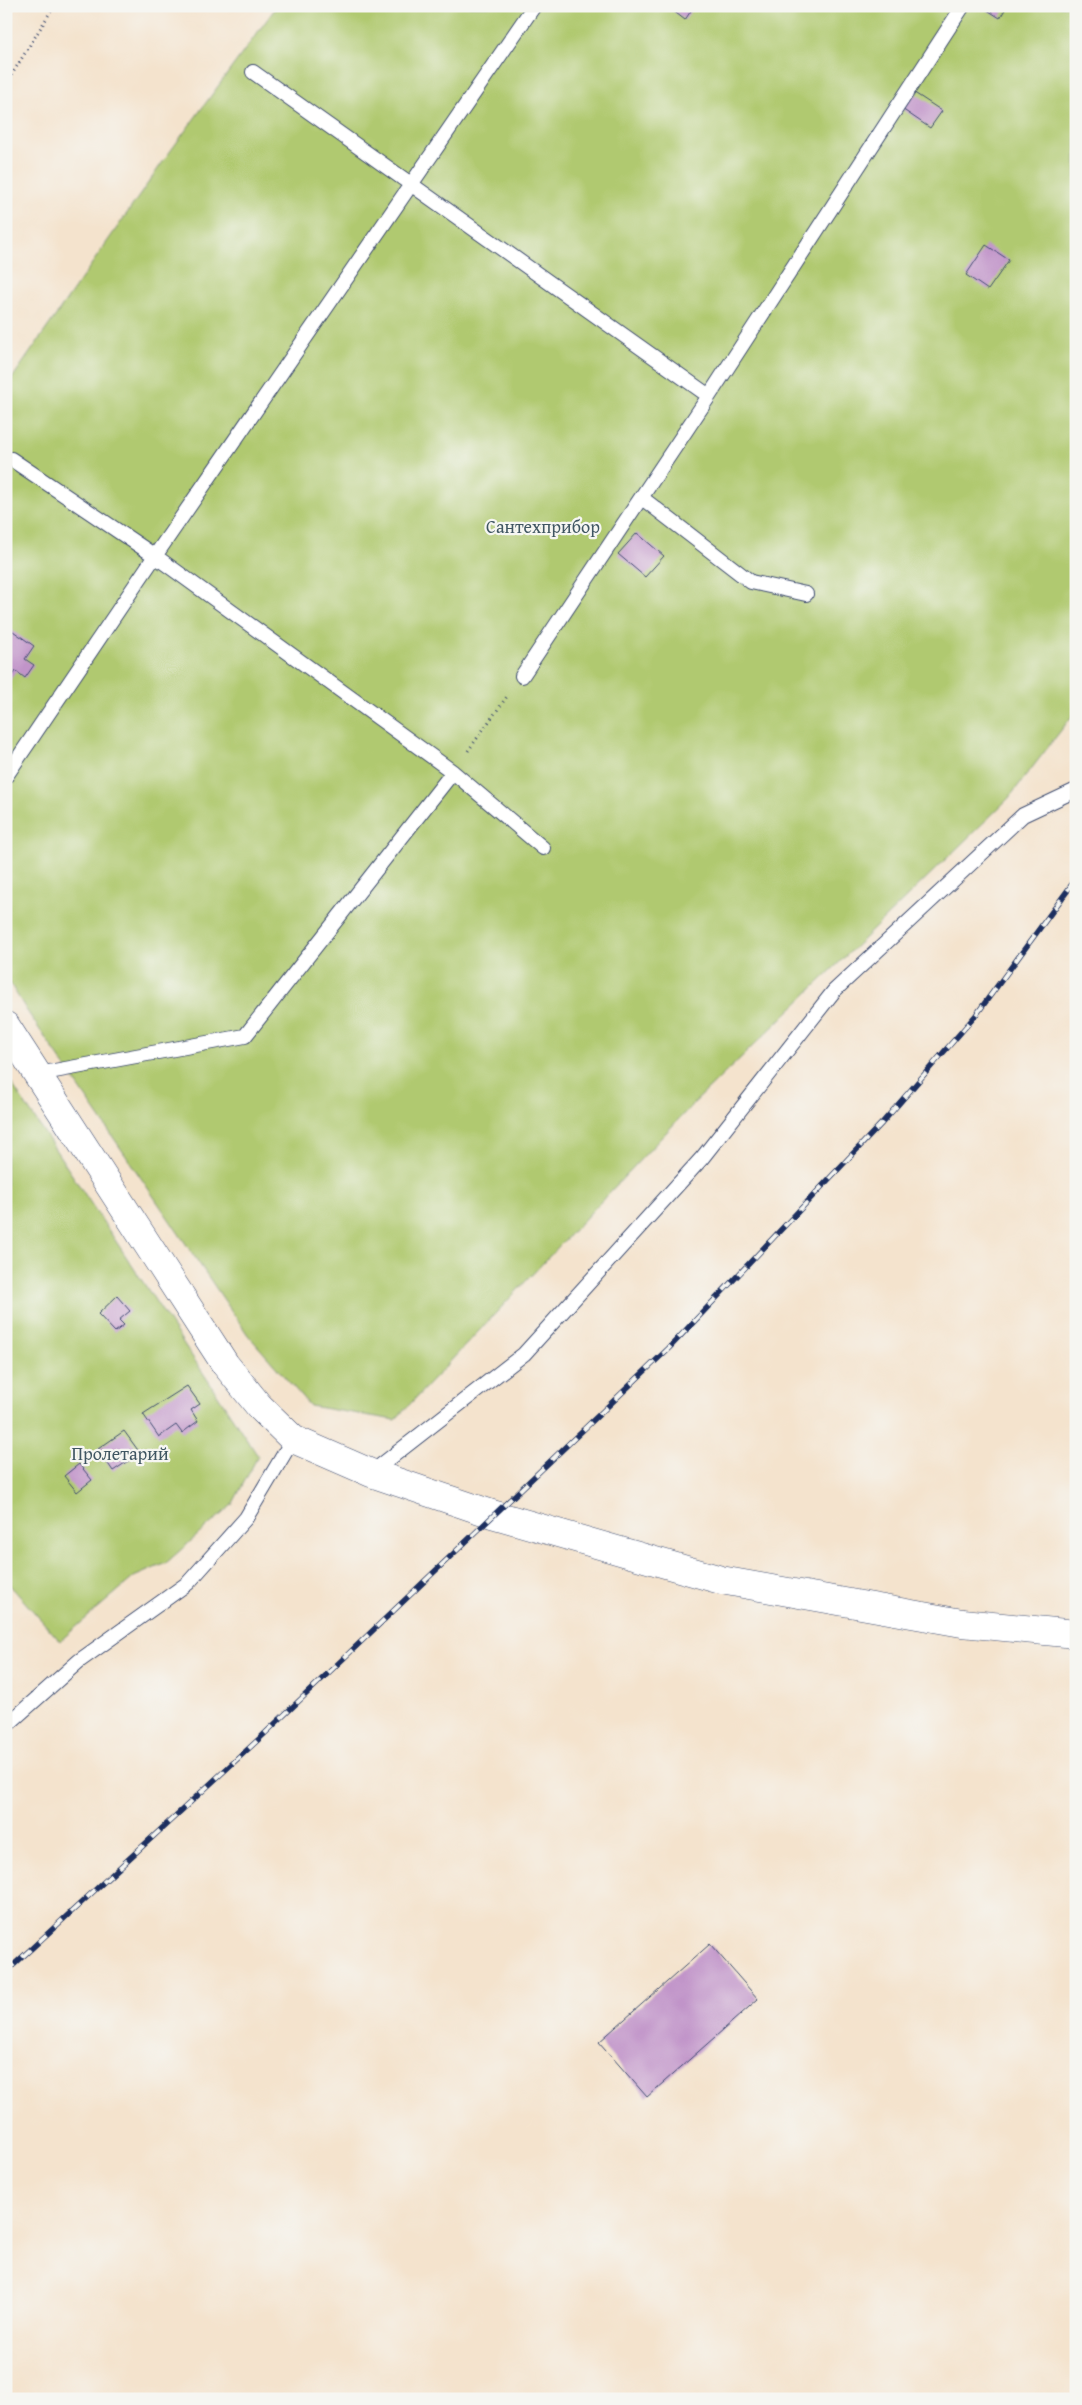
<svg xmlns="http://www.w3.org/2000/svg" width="1082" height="2405" font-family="'Gentium Book Plus',serif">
<rect width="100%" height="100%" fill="#f6f6f2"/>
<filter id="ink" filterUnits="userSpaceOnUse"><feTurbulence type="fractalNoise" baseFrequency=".02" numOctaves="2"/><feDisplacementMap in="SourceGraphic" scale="10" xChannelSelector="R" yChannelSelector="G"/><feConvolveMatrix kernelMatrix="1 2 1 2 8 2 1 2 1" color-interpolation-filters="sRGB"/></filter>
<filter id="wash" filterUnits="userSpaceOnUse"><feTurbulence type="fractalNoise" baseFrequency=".0096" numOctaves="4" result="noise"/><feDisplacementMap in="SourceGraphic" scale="20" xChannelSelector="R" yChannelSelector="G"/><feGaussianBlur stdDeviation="1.12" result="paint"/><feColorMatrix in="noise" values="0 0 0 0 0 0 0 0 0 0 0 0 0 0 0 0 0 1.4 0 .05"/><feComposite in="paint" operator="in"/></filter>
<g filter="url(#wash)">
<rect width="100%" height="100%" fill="#f4e3cd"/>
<path fill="#b0c96f" stroke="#667c66" d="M 277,6 L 1076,6 L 1076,711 L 1008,799 L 692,1105 L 395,1420 L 310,1406 L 248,1335 L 27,1011 L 6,977 L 6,387 L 169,153 Z
M 6,1075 L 258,1456 L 232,1505 L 166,1563 L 134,1577 L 60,1641 L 6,1581 Z"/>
<g id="blocks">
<path fill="#c194c9" d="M 667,6 L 694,6 L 685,20 Z
M 981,6 L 1007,6 L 1000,18 Z
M 913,92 L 942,111 L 930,128 L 902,109 Z
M 986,245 L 1009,260 L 988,290 L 966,275 Z
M 637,533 L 664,556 L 645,577 L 618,554 Z
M 6,626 L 34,646 L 25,659 L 34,665 L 25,678 L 16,671 L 6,686 Z
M 117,1296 L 130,1311 L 119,1320 L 124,1325 L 115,1332 L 98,1314 Z
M 187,1386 L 200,1404 L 191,1410 L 198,1421 L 182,1433 L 176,1425 L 159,1437 L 143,1414 Z
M 124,1431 L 140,1453 L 113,1471 L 98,1449 Z
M 79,1464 L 92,1480 L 77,1492 L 64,1476 Z
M 710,1944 L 758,1999 L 647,2097 L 599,2042 Z"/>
</g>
</g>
<g filter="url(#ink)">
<use href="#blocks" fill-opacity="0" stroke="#3c4a6f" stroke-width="1"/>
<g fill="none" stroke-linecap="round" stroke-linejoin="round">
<defs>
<path id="service" d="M 253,72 L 709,396
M 11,459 L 155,556 L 453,772 L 543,848
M 642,498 L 751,582 L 806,594
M 522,676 L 709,396 L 963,6
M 6,776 L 155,556 L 534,6
M 38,1074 L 245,1036 L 453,772
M 371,1473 L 524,1354 L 702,1158 L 834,991 L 1023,815 L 1076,790
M 6,1726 L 79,1661 L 188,1583 L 246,1518 L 293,1439"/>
<path id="minor" d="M 6,1026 L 225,1364 L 259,1406 L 293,1439 L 371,1473 L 492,1514 L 721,1580 L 962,1623 L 1076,1634"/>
</defs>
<use href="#service" stroke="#3c4a6f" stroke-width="16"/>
<use href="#minor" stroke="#3c4a6f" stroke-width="29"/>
<path stroke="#3c4a6f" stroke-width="3" stroke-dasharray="1 4" stroke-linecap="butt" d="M 6,84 L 54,6
M 468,751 L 508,695"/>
<use href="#service" stroke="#fff" stroke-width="14"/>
<use href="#minor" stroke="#fff" stroke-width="28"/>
<defs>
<path id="rail" d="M 6,1972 L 259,1739 L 669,1348 L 882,1123 L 976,1015 L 1076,879"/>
</defs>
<use href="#rail" stroke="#1b2f5e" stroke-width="5.5"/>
<use href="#rail" stroke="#f6f6f2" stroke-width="4" stroke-dasharray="11" stroke-linecap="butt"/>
</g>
</g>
<g text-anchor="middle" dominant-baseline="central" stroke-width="4.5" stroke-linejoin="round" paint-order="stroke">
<g font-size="18" fill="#405662" stroke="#f6f6f2">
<text x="543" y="526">Сантехприбор</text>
<text x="120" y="1453">Пролетарий</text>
</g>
</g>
<rect width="1082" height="2405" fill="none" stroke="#f6f6f2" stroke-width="25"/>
</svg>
